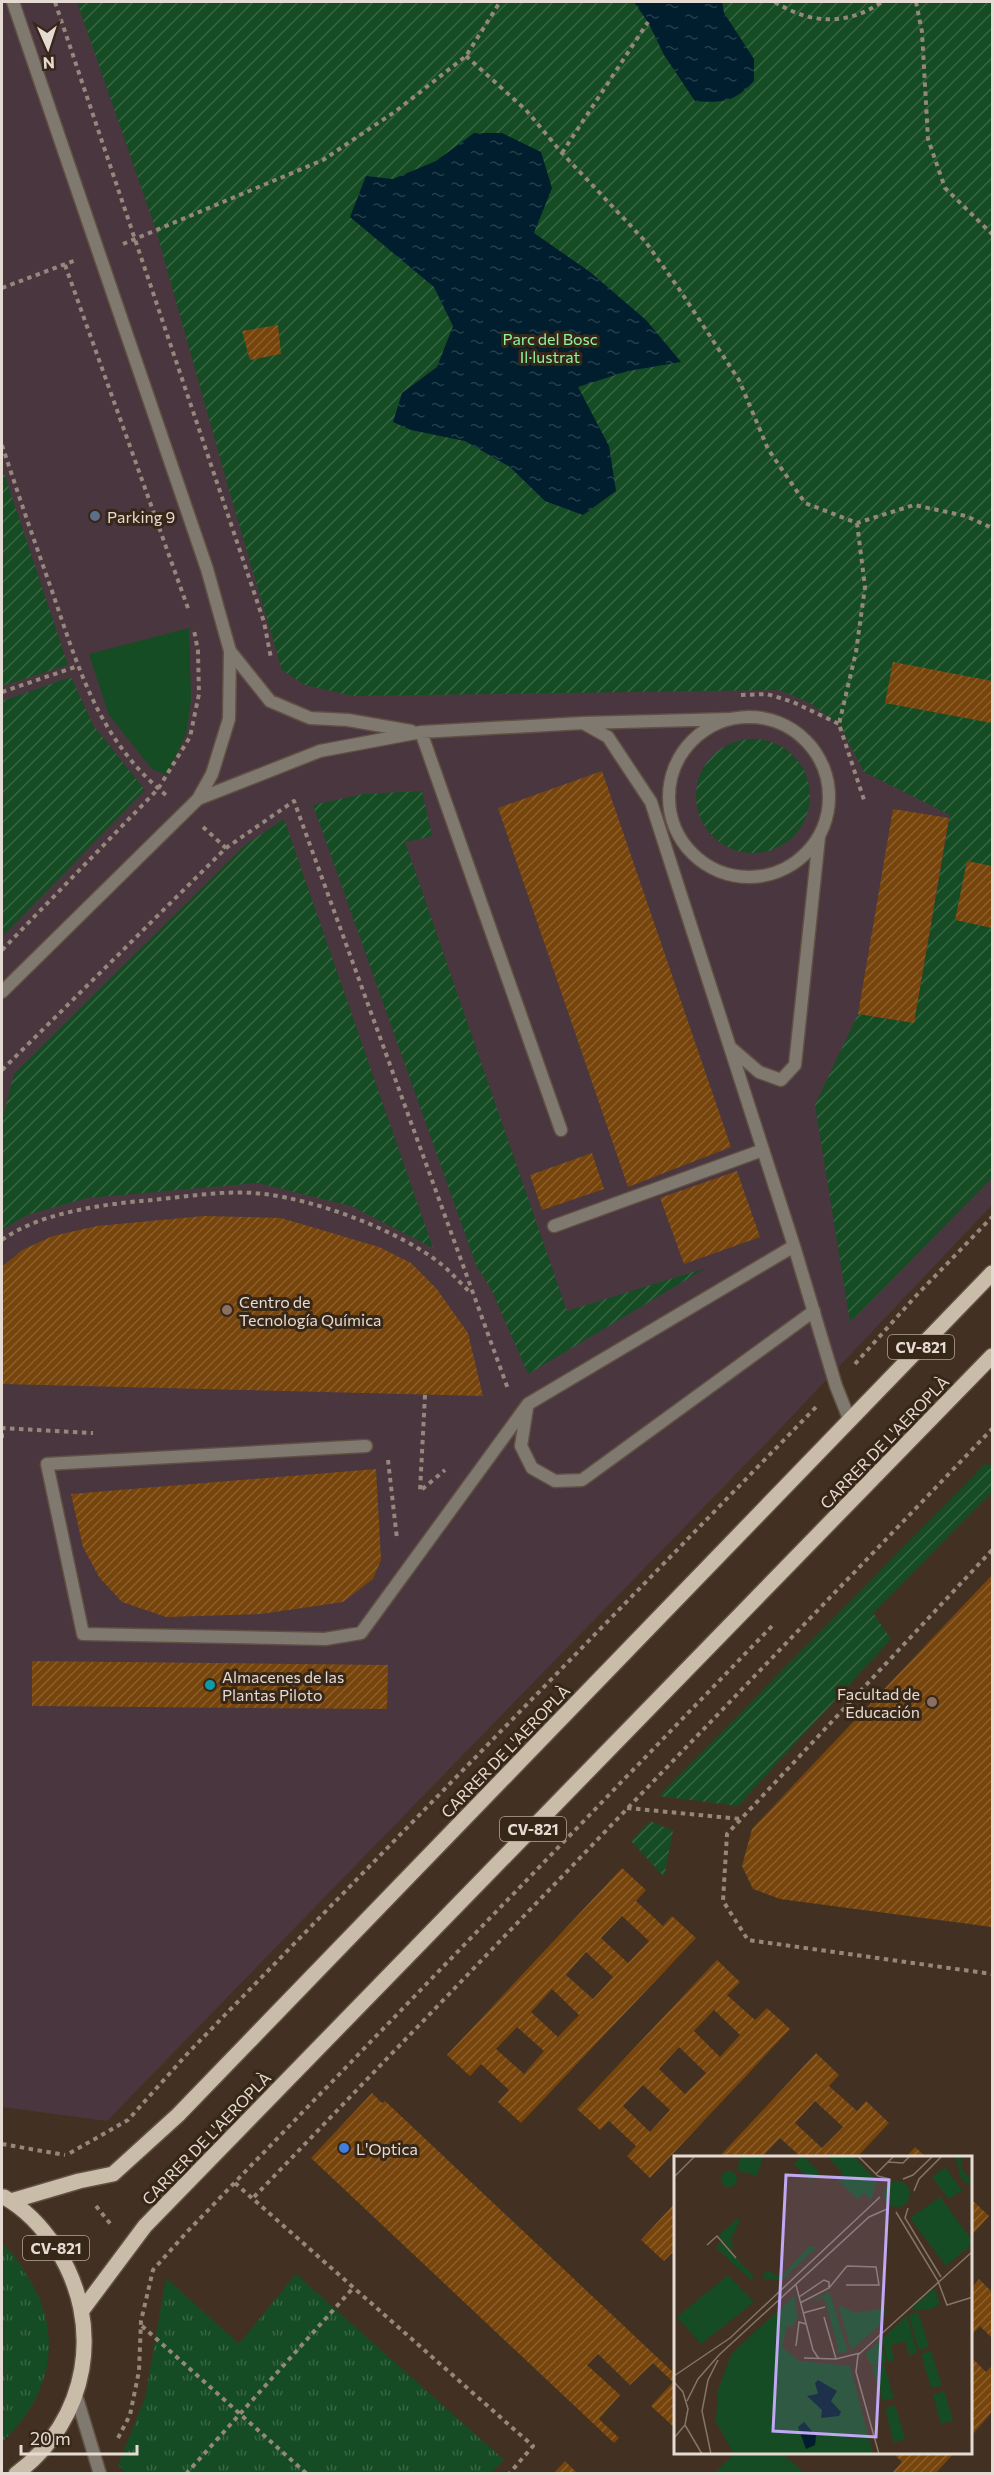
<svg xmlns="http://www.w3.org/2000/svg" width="994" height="2475" font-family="Commissioner,sans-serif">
<defs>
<pattern id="park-tufts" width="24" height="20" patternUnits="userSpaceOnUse" patternTransform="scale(1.5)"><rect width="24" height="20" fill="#164c24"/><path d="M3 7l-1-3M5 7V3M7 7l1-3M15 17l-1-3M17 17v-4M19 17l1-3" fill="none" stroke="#386543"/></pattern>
<pattern id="garden-furrows" width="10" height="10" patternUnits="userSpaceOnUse" patternTransform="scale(1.5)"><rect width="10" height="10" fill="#164c24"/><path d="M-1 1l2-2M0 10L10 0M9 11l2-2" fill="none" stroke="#386543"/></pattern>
<pattern id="water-ripples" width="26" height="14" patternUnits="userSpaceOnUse" patternTransform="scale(1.5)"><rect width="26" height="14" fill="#001e2d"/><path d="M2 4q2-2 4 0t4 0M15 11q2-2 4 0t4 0" fill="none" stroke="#253e4b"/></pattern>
<pattern id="building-hatch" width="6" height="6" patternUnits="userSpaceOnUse" patternTransform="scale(1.5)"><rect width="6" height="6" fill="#77450c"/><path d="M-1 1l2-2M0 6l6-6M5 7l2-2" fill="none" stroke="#8a5f2e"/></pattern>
</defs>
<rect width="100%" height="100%" fill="#423122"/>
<path fill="#49363f" d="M 2,2 L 992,2 L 992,1205 L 776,1433 L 107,2121 L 2,2107 Z"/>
<path fill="#164c24" d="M 189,628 L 191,700 L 186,734 L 167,775 L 152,769 L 109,715 L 89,654 Z
M 735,2453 L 782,2453 L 804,2473 L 715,2473 Z"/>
<path fill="url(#park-tufts)" d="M 2,2244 C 13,2252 20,2264 27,2276 C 66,2334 50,2398 2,2442 Z
M 296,2274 L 504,2460 L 491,2473 L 127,2474 L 118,2465 L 145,2398 L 166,2278 L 239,2344 Z"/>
<path fill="url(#garden-furrows)" d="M 77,2 L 992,2 L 992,1178 L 850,1322 L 815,1105 L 858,1014 L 914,1023 L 950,815 L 864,772 L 839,724 L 808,702 L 779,690 L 353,696 L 305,685 L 282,670 L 231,497 L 156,230 Z
M 2,467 L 68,665 L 2,686 Z
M 71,677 L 93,725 L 145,790 L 4,935 L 2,927 L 2,701 Z
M696 796a57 57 0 1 1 114 0a57 57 0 1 1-114 0Z
M 422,791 L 432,836 L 405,842 L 567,1311 L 706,1268 L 528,1374 L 491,1289 L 476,1265 L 313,805 L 363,794 Z
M 284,819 L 433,1248 L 351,1206 L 258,1183 L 87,1198 L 27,1215 L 2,1230 L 2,1121 L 14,1074 L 245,845 Z
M 985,1464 L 992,1465 L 992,1492 L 873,1613 L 891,1639 L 738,1806 L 659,1796 Z
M 650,1821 L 673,1831 L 664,1877 L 631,1841 Z"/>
<path fill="url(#water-ripples)" d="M 634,2 L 722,2 L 724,13 L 754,59 L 754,81 C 734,102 724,103 695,101 L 664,55 L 648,22 Z
M 474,133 L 502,133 L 541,152 L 552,188 L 534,233 L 590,272 L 646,320 L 681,362 L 628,371 L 578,387 L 609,446 L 616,491 L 583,515 L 545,501 L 510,467 L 465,441 L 411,430 L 393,422 L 402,393 L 437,367 L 453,326 L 434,287 L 350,217 L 366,176 L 393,179 L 436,161 Z"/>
<path fill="url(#building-hatch)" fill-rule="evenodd" d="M 278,325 L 281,354 L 250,360 L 242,331 Z
M 893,662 L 992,681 L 992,723 L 885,703 Z
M 602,771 L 731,1147 L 628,1187 L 498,808 Z
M 893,809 L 949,818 L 914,1023 L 858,1014 Z
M 967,861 L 992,866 L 992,928 L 955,920 Z
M 592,1153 L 604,1189 L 542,1210 L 530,1175 Z
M 737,1171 L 760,1237 L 684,1264 L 660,1198 Z
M 204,1216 L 281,1218 L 379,1247 L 411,1263 L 436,1288 L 468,1333 L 483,1396 L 2,1384 L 2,1267 L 22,1250 L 53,1236 L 97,1226 Z
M 376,1469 L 381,1560 L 373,1579 L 343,1602 L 261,1614 L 166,1617 L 122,1602 L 99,1577 L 83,1547 L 71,1494 Z
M 992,1575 L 992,1927 L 780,1899 L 753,1889 L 742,1866 L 752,1829 Z
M 32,1661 L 388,1665 L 387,1709 L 32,1706 Z
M 622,1868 L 646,1890 L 636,1901 L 663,1926 L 672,1916 L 696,1938 L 521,2123 L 498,2102 L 509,2090 L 481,2064 L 470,2076 L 447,2055 ZM 622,1916 L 649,1941 L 628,1963 L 601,1938 ZM 586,1952 L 613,1977 L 593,1999 L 566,1975 ZM 552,1989 L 579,2015 L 558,2037 L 531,2012 ZM 517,2027 L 544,2051 L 524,2074 L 496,2049 Z
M 717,1960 L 740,1982 L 727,1995 L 755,2020 L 767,2008 L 790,2029 L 650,2178 L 627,2156 L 636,2146 L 609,2121 L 600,2130 L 577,2109 ZM 714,2010 L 740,2035 L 720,2057 L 694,2031 ZM 679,2047 L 706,2073 L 685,2094 L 659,2069 ZM 643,2085 L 670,2110 L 650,2132 L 623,2106 Z
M 816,2053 L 839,2075 L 829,2086 L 857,2111 L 866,2101 L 889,2123 L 857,2157 L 801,2157 L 780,2138 L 762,2157 L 719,2157 ZM 815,2101 L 843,2127 L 822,2148 L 795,2123 Z
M 372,2093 L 382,2103 L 385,2101 L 676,2375 L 676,2429 L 651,2406 L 673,2382 L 653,2363 L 630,2385 L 598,2354 L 587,2365 L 620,2395 L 599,2419 L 619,2438 L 614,2443 L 311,2158 Z
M 915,2147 L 926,2157 L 906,2157 Z
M 972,2200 L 989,2216 L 972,2235 Z
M 676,2202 L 676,2249 L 664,2261 L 641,2240 Z
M 979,2279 L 992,2292 L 992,2338 L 980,2326 L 972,2335 L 972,2288 Z
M 972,2358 L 986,2372 L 992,2366 L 992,2412 L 972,2435 Z
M 892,2452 L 955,2452 L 935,2474 L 891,2474 L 902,2462 Z
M 565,2461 L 578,2474 L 553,2474 Z"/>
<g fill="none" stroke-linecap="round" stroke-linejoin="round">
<defs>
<path id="service" d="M 230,651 L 270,701 L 310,718 L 348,720 L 411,731
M669 797a80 80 0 1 1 160 0a80 80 0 1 1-160 0Z
M 583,723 L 608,737 L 651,802 L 794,1246 L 836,1386 L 850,1421
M 421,732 L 561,1130
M 198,799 L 320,751 L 421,732 L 583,723 L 730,719
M 731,1048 L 759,1072 L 781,1080 L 795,1065 L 819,837
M 554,1226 L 763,1150
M 527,1408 L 521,1446 L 532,1468 L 555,1481 L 582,1480 L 814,1311
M 366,1446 L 47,1464 L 83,1634 L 325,1639 L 361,1633 L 528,1404 L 794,1246"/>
<path id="tertiary" d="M 2,992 L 198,799 L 212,774 L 229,719 L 230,651 L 207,569 L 13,2
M 76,2395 L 100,2474"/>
<path id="primary" d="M 4,2197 C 25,2209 43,2228 56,2248 C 105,2324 89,2420 16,2474
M 11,2201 L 79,2181 L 113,2174 L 178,2115 L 992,1273
M 83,2309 L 145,2226 L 992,1356"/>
</defs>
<use href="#service" stroke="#605042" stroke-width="15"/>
<use href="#tertiary" stroke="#605042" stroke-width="15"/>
<use href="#primary" stroke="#605042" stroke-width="18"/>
<path stroke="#95877b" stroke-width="4" stroke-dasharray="4.5 4.5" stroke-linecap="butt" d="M 55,2 L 264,622 L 271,658
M 775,2 C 780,6 786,8 792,11 C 823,25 854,21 882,2
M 916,2 L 922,32 L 928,139 L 945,188 L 992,234
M 466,56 L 526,110 L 562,153 L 645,241 L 677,286 L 739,380 L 768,449 L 805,503 L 857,523 L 914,505 L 966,516 L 992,528
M 562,153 L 648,22
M 123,244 L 323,160 L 396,111 L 466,56 L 500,2
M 65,265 L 189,611
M 2,288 L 76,260
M 2,445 C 18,494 35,543 52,591 C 79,670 99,740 166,795
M 857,523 L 865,587 L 856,652 L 839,724 L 865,803
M 2,692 L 78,666
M 741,695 L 767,694 L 793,702 L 839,724
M 203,827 L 226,848
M 2,950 L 158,789 L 190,737 L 199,694 L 198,651 L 194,630
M 2,1070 L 226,848 L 294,801 L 508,1389
M 2,1240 C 37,1214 98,1205 141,1201 C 181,1198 224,1189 264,1194 C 317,1200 400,1231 441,1264 C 452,1273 461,1284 471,1293
M 855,1364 L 914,1298 L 992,1217
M 425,1395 L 420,1491 L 445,1470
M 2,1438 L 2,1428 L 93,1433
M 388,1460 L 397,1539
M 992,1550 L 727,1834 L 723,1901 L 748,1940 L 992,1974
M 627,1808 L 741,1819
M 2,2144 L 65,2155
M 70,2153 L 128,2120 L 188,2053 L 816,1407
M 235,2183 L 533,2446 L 509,2474
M 254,2197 L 992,1429
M 96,2206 L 112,2226
M 142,2326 L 307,2474
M 118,2438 L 130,2415 L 139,2371 L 141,2321 L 153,2270 L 186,2233 L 772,1626
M 186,2474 L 354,2287"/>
<use href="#service" stroke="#7f7970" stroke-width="12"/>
<use href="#tertiary" stroke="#7f7970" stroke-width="12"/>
<use href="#primary" stroke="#c9bca9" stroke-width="15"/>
</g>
<circle fill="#5c6f8a" stroke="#372718" stroke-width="2" cx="95" cy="516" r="6"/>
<g fill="#8d6e63" stroke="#372718" stroke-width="2">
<circle cx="227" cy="1310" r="6"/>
<circle cx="932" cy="1702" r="6"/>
</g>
<circle fill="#0f9aa8" stroke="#372718" stroke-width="2" cx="210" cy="1685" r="6"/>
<circle fill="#3f7fe0" stroke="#372718" stroke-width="2" cx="344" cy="2148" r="6"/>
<g text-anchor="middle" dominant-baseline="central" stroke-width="6" stroke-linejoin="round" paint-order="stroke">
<g fill="#372718" stroke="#b2a59a" stroke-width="1.5">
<rect x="888" y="1335" width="66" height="24" rx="4.5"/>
<rect x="500" y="1817" width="66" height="24" rx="4.5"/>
<rect x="23" y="2236" width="66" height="24" rx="4.5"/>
</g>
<g font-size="15" font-weight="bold" fill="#e6dbd2">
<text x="921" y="1347">CV-821</text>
<text x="533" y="1829">CV-821</text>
<text x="56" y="2248">CV-821</text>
</g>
<g font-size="16" fill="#8ff3a1" stroke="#372718">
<text x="550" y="338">Parc del Bosc<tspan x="550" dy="18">Il·lustrat</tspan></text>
</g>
<g font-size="16" fill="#e6dbd2" stroke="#372718" text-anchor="start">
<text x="107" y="516">Parking 9</text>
<text x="239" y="1301">Centro de<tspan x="239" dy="18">Tecnología Química</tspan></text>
<text x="222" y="1676">Almacenes de las<tspan x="222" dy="18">Plantas Piloto</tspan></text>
<text x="920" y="1693" text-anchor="end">Facultad de<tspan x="920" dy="18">Educación</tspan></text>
<text x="356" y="2148">L'Optica</text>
</g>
<g font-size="16" fill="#e6dbd2" stroke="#372718">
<text transform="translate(884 1442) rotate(-46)">CARRER DE L'AEROPLÀ</text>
<text transform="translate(505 1751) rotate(-46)">CARRER DE L'AEROPLÀ</text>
<text transform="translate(206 2138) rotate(-46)">CARRER DE L'AEROPLÀ</text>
</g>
</g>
<g transform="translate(674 2156)">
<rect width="298" height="298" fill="#423122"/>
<path d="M 67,0 L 89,0 L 83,20 L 63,14 ZM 128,0 L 146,16 L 137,25 L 120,8 ZM 281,0 L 287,0 L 288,14 L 298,24 L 298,31 L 287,22 ZM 271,11 L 288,34 L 275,43 L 258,21 ZM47 23a8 8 0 1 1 16 0a8 8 0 1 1-16 0ZM 266,41 L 298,84 L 298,88 L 272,110 L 236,62 ZM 54,119 L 80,146 L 27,188 L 3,161 Z" fill="#164c24"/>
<path d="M 153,0 L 179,0 L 203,25 L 197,44 L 190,37 L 184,44 L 163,23 L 169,17 ZM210 38a13 13 0 1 1 26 0a13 13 0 1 1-26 0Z" fill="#164c24"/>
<path d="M 62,64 L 66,64 L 57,84 L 60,96 L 44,80 ZM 46,86 L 79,119 L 78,125 L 42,92 ZM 135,90 L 143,91 L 108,124 L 90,123 L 91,114 L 107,121 ZM 260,132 L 266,148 L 257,153 L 236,154 ZM 155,136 L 159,147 L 174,196 L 162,197 L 164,191 L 150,142 L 136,146 ZM 121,139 L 123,162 L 118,171 L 113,170 L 108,191 L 125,205 L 176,210 L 199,298 L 60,298 L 42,266 L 44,234 L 58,197 ZM 164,149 L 182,157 L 212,152 L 206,169 L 177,194 ZM 244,156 L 255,191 L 245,194 L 235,159 ZM 233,159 L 243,196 L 236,200 L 231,185 L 217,189 L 220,204 L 214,206 L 208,183 ZM 206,184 L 213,206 L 198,210 L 191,198 ZM 257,195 L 268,230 L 257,231 L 247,198 ZM 210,209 L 220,242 L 209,245 L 198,211 ZM 270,235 L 279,264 L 267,268 L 259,239 ZM 221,249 L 231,283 L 220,287 L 211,253 Z" fill="#164c24"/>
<path d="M 144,224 L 163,235 L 157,245 L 167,256 L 165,260 L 147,262 L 148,254 L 133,240 L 144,238 L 141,227 ZM 130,266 L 142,280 L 141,289 L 132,293 L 124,271 Z" fill="#001e2d"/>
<path fill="none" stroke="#847568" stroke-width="1.5" d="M 184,0 L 204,20 L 215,23M 214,6 L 229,7 L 236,0M 202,18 L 220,0M 0,21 L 21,0M 229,23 L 239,19 L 259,0M 240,35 L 245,23 L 268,0M 234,52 L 231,62 L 267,121M 222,56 L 264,125 L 273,149 L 299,141M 33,89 L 43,80 L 62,102M 122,129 L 139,194 L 145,203M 125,141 L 150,124 L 155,126 L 155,132M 126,147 L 155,132 L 173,110 L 202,111 L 205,129 L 172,129M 129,157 L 151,151M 150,161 L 162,203M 122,190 L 125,166 L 132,168M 130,202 L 162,203 L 186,197M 0,220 L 56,182 L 206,41M 0,226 L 9,236 L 14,253 L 11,269 L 0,282M 13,245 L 24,223 L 45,199 L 195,61 L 213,53M 11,269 L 28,298M 37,298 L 28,255 L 34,224 L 44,204M 205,298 L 182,216 L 184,199 L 299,95"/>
<path fill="#c1a8f3" fill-opacity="0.15" stroke="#c1a8f3" stroke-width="3" d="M 112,19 L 215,24 L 202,281 L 99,275 Z"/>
<rect width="298" height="298" fill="none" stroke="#e6dbd2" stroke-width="3"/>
</g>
<rect width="994" height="2475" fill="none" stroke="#e6dbd2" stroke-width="6"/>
<g transform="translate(48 48) rotate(177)" stroke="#372718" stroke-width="4.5" paint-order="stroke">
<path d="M0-4.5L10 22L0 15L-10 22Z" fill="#e6dbd2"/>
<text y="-9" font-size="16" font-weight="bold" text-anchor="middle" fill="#e6dbd2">N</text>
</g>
<path d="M21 2445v9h116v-9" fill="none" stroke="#e6dbd2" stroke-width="3"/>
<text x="30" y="2445" font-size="18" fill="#e6dbd2" stroke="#372718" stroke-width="4.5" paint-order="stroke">20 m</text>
</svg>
